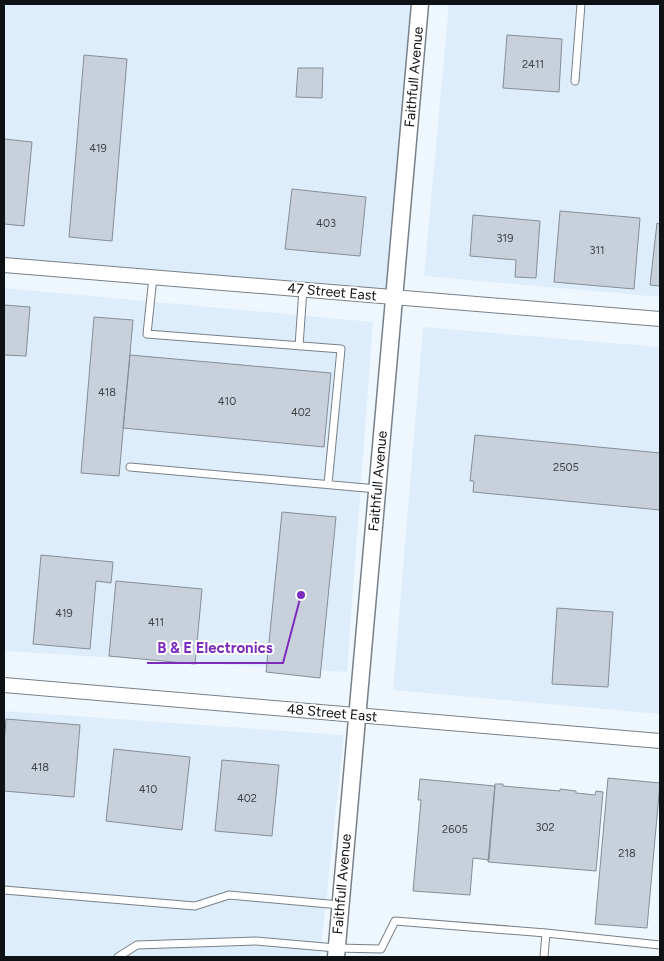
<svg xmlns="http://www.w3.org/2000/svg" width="664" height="961" font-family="Figtree,sans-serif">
<rect width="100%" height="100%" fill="#eff7fe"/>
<path fill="#deedfc" d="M 4,4 L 420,4 L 395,297 L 4,265 Z
M 449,4 L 660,4 L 660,297 L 424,276 Z
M 4,288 L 373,322 L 347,672 L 4,651 Z
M 423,327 L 660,347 L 660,714 L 393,690 Z
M 4,711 L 344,735 L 320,957 L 4,957 Z"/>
<path fill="#c8d1db" stroke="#858d96" d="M 507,35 L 562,39 L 559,92 L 503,88 Z
M 84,55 L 127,59 L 112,241 L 69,237 Z
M 298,68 L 323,68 L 322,98 L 296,97 Z
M 4,139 L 32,142 L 24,226 L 4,224 Z
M 292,189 L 366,197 L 360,256 L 285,249 Z
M 560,211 L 640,218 L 634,289 L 554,282 Z
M 473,215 L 540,221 L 536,278 L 515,277 L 516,260 L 470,256 Z
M 657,223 L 660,224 L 660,286 L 650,285 Z
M 4,305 L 30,307 L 26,356 L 4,355 Z
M 94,317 L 133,320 L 119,476 L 81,473 Z
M 130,355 L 331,373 L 324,447 L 123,428 Z
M 475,435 L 660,453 L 660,510 L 473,492 L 474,481 L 470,481 Z
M 282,512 L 336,517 L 320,678 L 266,672 Z
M 41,555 L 113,562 L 111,583 L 96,581 L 90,649 L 33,644 Z
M 116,581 L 202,589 L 195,664 L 109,656 Z
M 557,608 L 613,612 L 608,687 L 552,684 Z
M 6,719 L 80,725 L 74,797 L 4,791 L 4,744 Z
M 114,749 L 190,757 L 182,830 L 106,821 Z
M 222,760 L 279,765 L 272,836 L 215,831 Z
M 608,778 L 660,783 L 647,928 L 595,924 Z
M 420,779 L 495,786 L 489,860 L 473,858 L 470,895 L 413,891 L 421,800 L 418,800 Z
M 495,784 L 503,784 L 503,786 L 560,791 L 560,789 L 576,791 L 576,793 L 595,795 L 596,791 L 603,792 L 596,871 L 488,862 Z"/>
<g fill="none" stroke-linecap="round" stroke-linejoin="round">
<defs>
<path id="service" d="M 575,81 L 581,4
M 153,277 L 147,334 L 341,349 L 328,484
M 299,346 L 303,289
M 130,467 L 377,489
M 4,890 L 195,906 L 229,895 L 340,905
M 118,957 L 137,945 L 256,941 L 336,948 L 381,949 L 395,921 L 546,933 L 660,945
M 544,957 L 546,933"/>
<path id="minor" d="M 4,265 L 660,319
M 4,685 L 660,741"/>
<path id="tertiary" d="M 336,957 L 420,4"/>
</defs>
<use href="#service" stroke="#778088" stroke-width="9"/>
<use href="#minor" stroke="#778088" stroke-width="16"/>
<use href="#tertiary" stroke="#778088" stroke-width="19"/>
<use href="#service" stroke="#fff" stroke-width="7"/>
<use href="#minor" stroke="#fff" stroke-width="14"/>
<use href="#tertiary" stroke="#fff" stroke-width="16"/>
</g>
<g text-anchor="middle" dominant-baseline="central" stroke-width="4" stroke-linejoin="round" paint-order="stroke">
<g font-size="11" fill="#3d4246">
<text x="533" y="64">2411</text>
<text x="98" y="148">419</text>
<text x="326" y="223">403</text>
<text x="505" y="238">319</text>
<text x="597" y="250">311</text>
<text x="107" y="392">418</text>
<text x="227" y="401">410</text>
<text x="301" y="412">402</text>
<text x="566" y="467">2505</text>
<text x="64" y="613">419</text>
<text x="156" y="622">411</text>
<text x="40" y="767">418</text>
<text x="148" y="789">410</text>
<text x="247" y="798">402</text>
<text x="545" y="827">302</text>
<text x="455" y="829">2605</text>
<text x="627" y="853">218</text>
</g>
<g font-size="14" fill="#0f1215" stroke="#fff">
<text transform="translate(414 77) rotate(-85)">Faithfull Avenue</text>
<text transform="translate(332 292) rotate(5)">47 Street East</text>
<text transform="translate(378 481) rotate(-85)">Faithfull Avenue</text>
<text transform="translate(332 713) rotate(5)">48 Street East</text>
<text transform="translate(342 884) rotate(-85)">Faithfull Avenue</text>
</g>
</g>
<path fill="none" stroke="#7b2cbf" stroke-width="2" d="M301 595L283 663H147"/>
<circle fill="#7b2cbf" stroke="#fff" stroke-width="2" cx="301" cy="595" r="5"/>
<g font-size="15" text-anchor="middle" font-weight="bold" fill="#7b2cbf" stroke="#fff" stroke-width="4" stroke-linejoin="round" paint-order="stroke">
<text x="215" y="653">B &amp; E Electronics</text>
</g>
<rect width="664" height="961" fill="none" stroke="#0f1215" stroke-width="10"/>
</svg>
